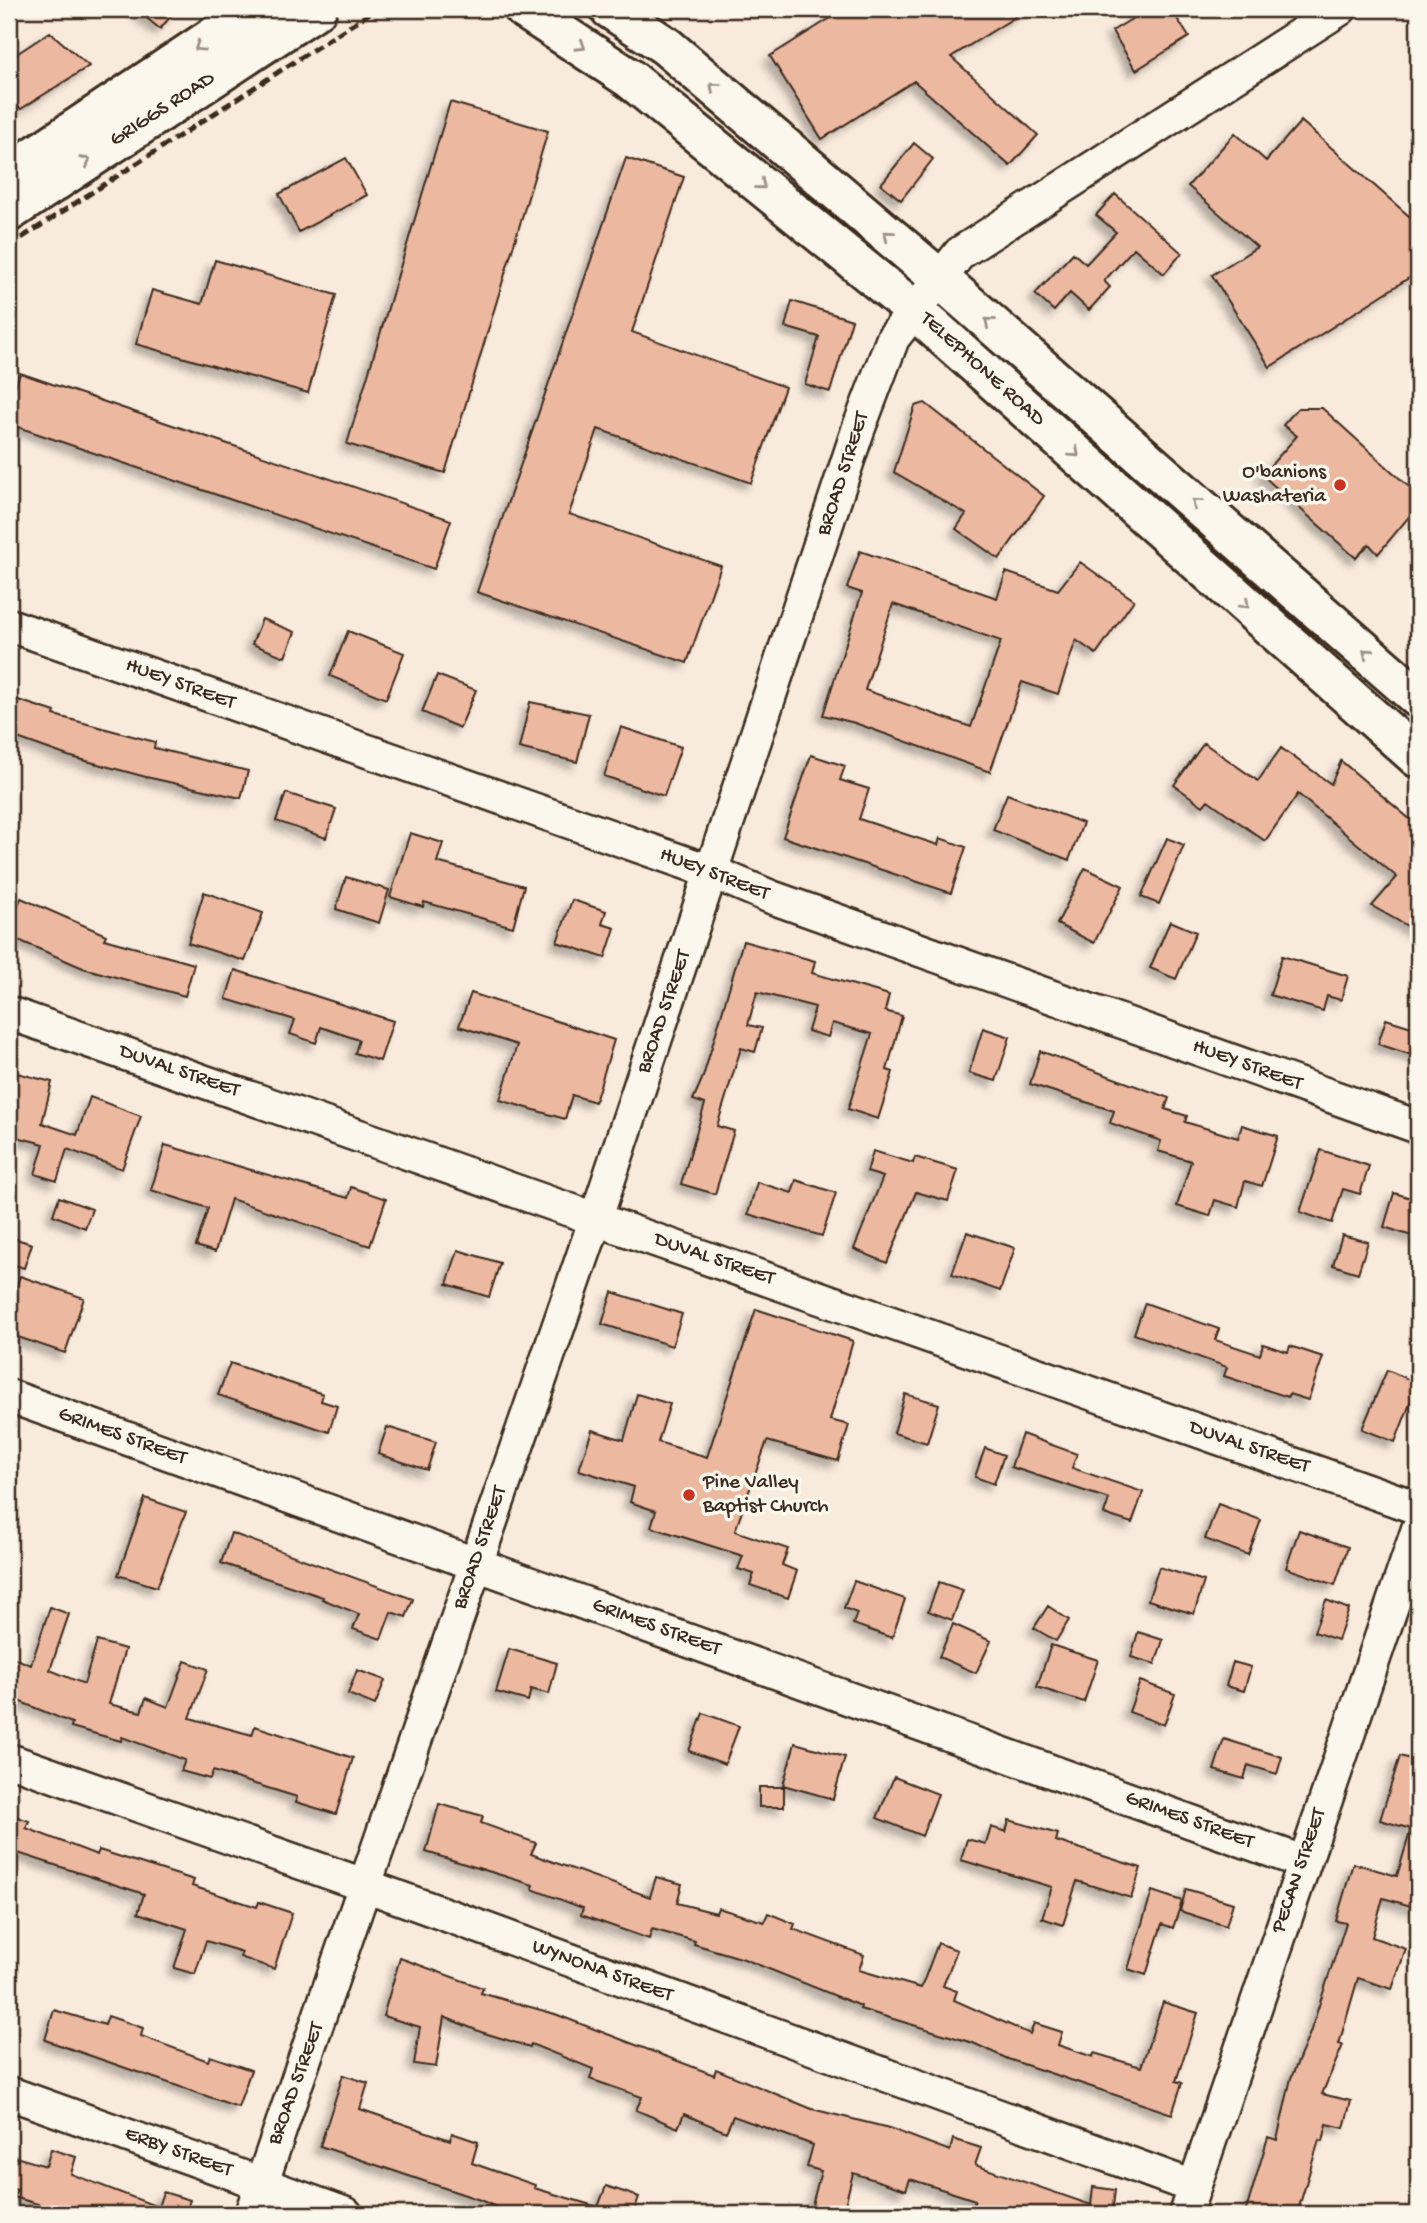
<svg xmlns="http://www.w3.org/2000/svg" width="1427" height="2223" font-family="'Gochi Hand',sans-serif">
<defs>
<filter id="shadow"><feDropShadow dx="-6" dy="6" stdDeviation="3.5" flood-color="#0004"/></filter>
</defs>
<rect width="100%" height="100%" fill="#f8eadd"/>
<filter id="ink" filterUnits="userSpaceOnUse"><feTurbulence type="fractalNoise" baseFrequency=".0143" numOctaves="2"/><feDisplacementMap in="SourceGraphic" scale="14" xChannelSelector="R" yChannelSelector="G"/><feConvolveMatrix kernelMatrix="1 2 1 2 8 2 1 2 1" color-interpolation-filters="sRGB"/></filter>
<g filter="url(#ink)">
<path fill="#edb8a0" stroke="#3b2a1e" stroke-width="2" fill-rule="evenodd" filter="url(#shadow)" d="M 136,9 L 177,9 L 160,29 Z
M 845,9 L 1028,9 L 951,57 L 1038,135 L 1010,166 L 914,81 L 822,139 L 770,56 Z
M 1148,9 L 1171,9 L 1189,37 L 1136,70 L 1112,31 Z
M 50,32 L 89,66 L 21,109 L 9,98 L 9,59 Z
M 450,102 L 548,131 L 445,473 L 347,444 Z
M 1301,121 L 1418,224 L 1418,272 L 1270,367 L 1212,275 L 1257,247 L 1188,186 L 1235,133 L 1266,161 Z
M 914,143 L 933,159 L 901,200 L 881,184 Z
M 346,158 L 367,195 L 299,232 L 279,194 Z
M 626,158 L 684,177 L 632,332 L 785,387 L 751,483 L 598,429 L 569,514 L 721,566 L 687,663 L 477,592 Z
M 1115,194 L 1182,253 L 1164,274 L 1134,248 L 1104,281 L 1110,287 L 1089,310 L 1070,293 L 1054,311 L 1035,294 L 1073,253 L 1086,264 L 1116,232 L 1096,215 Z
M 215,260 L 336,295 L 308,393 L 136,344 L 152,290 L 202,304 Z
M 792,301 L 852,320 L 830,392 L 805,384 L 819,337 L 785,327 Z
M 20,373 L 451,520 L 434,569 L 9,424 L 9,405 Z
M 925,403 L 1044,496 L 999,559 L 956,529 L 966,514 L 894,472 L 915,406 Z
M 1298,408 L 1322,408 L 1418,495 L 1418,506 L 1378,554 L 1369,544 L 1356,558 L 1262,475 L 1297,436 L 1283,425 Z
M 860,551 L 997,598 L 1006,572 L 1058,590 L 1080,562 L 1134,600 L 1096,654 L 1076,640 L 1058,694 L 1022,682 L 990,772 L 855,723 L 823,715 L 862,593 L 847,588 ZM 893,604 L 1001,641 L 971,727 L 865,690 Z
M 262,619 L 295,632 L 285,657 L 252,644 Z
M 348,631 L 404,653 L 386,699 L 330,676 Z
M 437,675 L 476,690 L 460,728 L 422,712 Z
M 9,697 L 55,712 L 54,715 L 155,742 L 154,748 L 248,771 L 241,798 L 146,777 L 68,756 L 9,735 Z
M 530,702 L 589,714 L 577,762 L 519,748 Z
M 621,727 L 681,747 L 664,796 L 604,776 Z
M 1204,743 L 1258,781 L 1281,748 L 1331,784 L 1341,761 L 1418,826 L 1418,932 L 1372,906 L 1397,877 L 1298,794 L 1265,841 L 1208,800 L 1203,806 L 1174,785 Z
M 811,755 L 845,766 L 840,780 L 869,789 L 859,819 L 938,845 L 940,838 L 966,847 L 951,893 L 783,837 Z
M 286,793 L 336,809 L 326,838 L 276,821 Z
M 1007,794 L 1083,823 L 1069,860 L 993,830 Z
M 410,833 L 443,843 L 437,862 L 524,886 L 513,927 L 424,902 L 423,907 L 390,897 Z
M 1167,838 L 1184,845 L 1159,904 L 1141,897 Z
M 1085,868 L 1123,886 L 1094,943 L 1057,924 Z
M 346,877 L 389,890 L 379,923 L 336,909 Z
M 204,892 L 263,913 L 245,961 L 188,943 Z
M 21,898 L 106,935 L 104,939 L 194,964 L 185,996 L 83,968 L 9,936 L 9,927 Z
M 572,900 L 606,911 L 602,924 L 615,928 L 605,958 L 557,942 Z
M 1170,921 L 1196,932 L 1176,979 L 1150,968 Z
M 743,941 L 815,961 L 812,973 L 889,995 L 885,1011 L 902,1016 L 887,1070 L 893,1072 L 878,1119 L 848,1109 L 872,1034 L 832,1023 L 828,1037 L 808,1031 L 815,1007 L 757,992 L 748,1025 L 762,1028 L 755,1052 L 741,1048 L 717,1126 L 734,1131 L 715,1194 L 681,1184 L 705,1104 L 693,1100 L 703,1077 Z
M 1282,956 L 1348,976 L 1341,1000 L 1327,996 L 1323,1011 L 1270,995 Z
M 235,970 L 393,1021 L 380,1061 L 355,1053 L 359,1040 L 321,1027 L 316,1043 L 290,1034 L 295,1020 L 226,999 Z
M 471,993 L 614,1040 L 595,1102 L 572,1095 L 565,1119 L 500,1100 L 517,1045 L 459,1026 Z
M 1386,1019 L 1418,1029 L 1418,1057 L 1378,1044 Z
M 983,1028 L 1010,1037 L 996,1081 L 969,1073 Z
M 1040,1051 L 1169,1098 L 1165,1109 L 1187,1116 L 1185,1122 L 1238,1138 L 1242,1125 L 1278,1136 L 1262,1186 L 1245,1181 L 1238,1207 L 1215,1200 L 1210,1216 L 1177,1206 L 1191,1161 L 1158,1151 L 1161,1141 L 1110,1123 L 1114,1111 L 1030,1084 Z
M 9,1071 L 52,1082 L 42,1123 L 77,1135 L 90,1097 L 141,1116 L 122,1169 L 67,1149 L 57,1181 L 35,1174 L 44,1144 L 9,1135 Z
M 165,1145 L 348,1198 L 351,1187 L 386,1199 L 370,1246 L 231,1199 L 215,1252 L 196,1246 L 208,1208 L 151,1190 Z
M 1321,1150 L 1369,1166 L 1360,1194 L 1343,1189 L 1332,1223 L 1300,1212 Z
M 873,1151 L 913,1163 L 915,1157 L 958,1170 L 948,1201 L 916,1192 L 887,1263 L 854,1249 L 883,1177 L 867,1172 Z
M 796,1180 L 836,1193 L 822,1236 L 748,1214 L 757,1182 L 792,1193 Z
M 1394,1193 L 1418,1200 L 1418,1238 L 1384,1227 Z
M 59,1197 L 92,1209 L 85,1228 L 53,1215 Z
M 967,1232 L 1015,1248 L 1000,1291 L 952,1274 Z
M 1342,1235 L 1368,1242 L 1358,1273 L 1333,1265 Z
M 13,1238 L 32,1244 L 24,1268 L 9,1263 Z
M 458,1250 L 500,1263 L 489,1297 L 447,1284 Z
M 20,1276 L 84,1298 L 65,1353 L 9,1334 L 9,1309 Z
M 612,1292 L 682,1314 L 672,1346 L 602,1324 Z
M 1145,1303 L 1219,1329 L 1215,1340 L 1260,1355 L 1263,1344 L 1288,1352 L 1290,1346 L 1323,1357 L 1308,1400 L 1289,1394 L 1288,1397 L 1224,1376 L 1227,1367 L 1134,1334 Z
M 756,1309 L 853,1341 L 830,1420 L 849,1425 L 838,1461 L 767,1441 L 735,1531 L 788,1549 L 782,1565 L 797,1571 L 788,1598 L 750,1585 L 754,1574 L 738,1569 L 743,1556 L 651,1527 L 656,1511 L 630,1502 L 634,1487 L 579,1470 L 592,1430 L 624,1440 L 637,1394 L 670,1404 L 658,1442 L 707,1457 Z
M 230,1363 L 323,1394 L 321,1401 L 337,1406 L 329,1432 L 218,1395 Z
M 1387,1370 L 1418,1383 L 1395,1442 L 1362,1429 Z
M 905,1394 L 939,1404 L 927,1443 L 894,1433 Z
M 387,1427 L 436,1442 L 427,1470 L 378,1454 Z
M 1022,1434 L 1077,1454 L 1072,1468 L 1143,1492 L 1132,1523 L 1104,1514 L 1109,1499 L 1011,1467 Z
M 985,1448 L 1004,1455 L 994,1484 L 975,1477 Z
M 145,1498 L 186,1512 L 157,1587 L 118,1575 Z
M 1218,1504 L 1261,1520 L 1248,1555 L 1205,1539 Z
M 1299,1530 L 1348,1547 L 1335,1585 L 1286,1568 Z
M 231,1533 L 413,1599 L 406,1617 L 391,1612 L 381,1639 L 353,1629 L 359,1614 L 322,1599 L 323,1597 L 221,1563 Z
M 1159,1567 L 1204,1581 L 1194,1614 L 1148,1600 Z
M 854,1581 L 905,1599 L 892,1638 L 853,1624 L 857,1613 L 844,1608 Z
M 939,1582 L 963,1590 L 952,1620 L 928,1611 Z
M 1326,1600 L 1349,1609 L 1338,1640 L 1314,1632 Z
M 1048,1606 L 1069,1620 L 1056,1641 L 1034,1628 Z
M 50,1607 L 69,1614 L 50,1670 L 84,1684 L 97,1641 L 125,1649 L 109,1704 L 141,1712 L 146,1698 L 168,1707 L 185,1661 L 208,1669 L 190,1718 L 252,1735 L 255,1726 L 353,1758 L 336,1814 L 296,1802 L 297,1797 L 213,1771 L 210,1779 L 181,1771 L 185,1760 L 122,1737 L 121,1741 L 71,1727 L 72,1723 L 9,1697 L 9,1656 L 31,1665 Z
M 953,1624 L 991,1641 L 976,1673 L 939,1657 Z
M 1138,1632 L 1163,1640 L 1155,1664 L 1131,1657 Z
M 1051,1645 L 1098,1660 L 1084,1702 L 1037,1687 Z
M 509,1649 L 557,1663 L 549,1694 L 531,1689 L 528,1701 L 496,1692 Z
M 1233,1662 L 1251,1667 L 1244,1691 L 1226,1686 Z
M 357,1670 L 385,1680 L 375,1705 L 348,1694 Z
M 1140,1681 L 1175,1694 L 1164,1725 L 1129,1712 Z
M 703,1713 L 739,1726 L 725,1764 L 689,1751 Z
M 1224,1739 L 1282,1757 L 1277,1774 L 1248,1765 L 1244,1779 L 1214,1770 Z
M 795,1743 L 845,1757 L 833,1799 L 783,1785 Z
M 1400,1756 L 1418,1761 L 1418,1908 L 1383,1898 L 1372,1937 L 1406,1949 L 1392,1989 L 1358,1978 L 1339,2044 L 1343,2045 L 1322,2094 L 1351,2101 L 1344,2128 L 1327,2124 L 1323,2141 L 1319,2140 L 1297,2214 L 1245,2214 L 1268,2137 L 1277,2140 L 1291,2078 L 1310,2033 L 1346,1923 L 1336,1921 L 1353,1863 L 1397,1876 L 1411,1829 L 1380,1820 Z
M 894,1777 L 938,1794 L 922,1836 L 877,1818 Z
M 759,1787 L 784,1787 L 784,1807 L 759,1807 Z
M 439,1804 L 483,1816 L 481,1823 L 536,1843 L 531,1854 L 650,1897 L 656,1877 L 682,1884 L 677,1903 L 716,1913 L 718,1908 L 764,1922 L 768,1913 L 795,1924 L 793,1929 L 864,1955 L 859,1970 L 921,1988 L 938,1943 L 957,1950 L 943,1986 L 957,1991 L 954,2000 L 1030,2034 L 1034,2023 L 1062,2032 L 1058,2045 L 1093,2057 L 1094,2053 L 1141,2067 L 1163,2002 L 1198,2013 L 1176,2081 L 1182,2083 L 1172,2114 L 1008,2059 L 973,2043 L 860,2009 L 861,2006 L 744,1959 L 694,1944 L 695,1941 L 652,1929 L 649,1939 L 581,1915 L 583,1908 L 532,1889 L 533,1885 L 426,1852 Z
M 9,1814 L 29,1821 L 26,1828 L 97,1855 L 99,1850 L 194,1880 L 192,1886 L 257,1907 L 259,1902 L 292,1913 L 274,1969 L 240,1957 L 242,1952 L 206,1941 L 195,1974 L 174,1968 L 187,1929 L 138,1913 L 144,1894 L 18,1853 L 11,1871 L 9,1871 Z
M 1009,1820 L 1058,1834 L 1056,1841 L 1141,1868 L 1131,1898 L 1077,1881 L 1063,1925 L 1042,1918 L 1052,1887 L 961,1860 L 967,1839 L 986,1844 L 991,1827 L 1006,1832 Z
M 1186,1889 L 1233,1903 L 1226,1926 L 1180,1911 Z
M 1152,1891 L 1182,1901 L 1173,1928 L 1162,1924 L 1146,1975 L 1128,1969 Z
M 400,1958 L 483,1988 L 481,1993 L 555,2014 L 714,2075 L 716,2069 L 812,2109 L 889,2128 L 950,2151 L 953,2139 L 981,2148 L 975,2165 L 1091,2205 L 1093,2187 L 1115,2190 L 1112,2214 L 970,2214 L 975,2200 L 910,2179 L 906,2190 L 853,2173 L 843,2213 L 812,2205 L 821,2171 L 807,2167 L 813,2145 L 733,2116 L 726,2132 L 684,2114 L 678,2128 L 636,2110 L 642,2097 L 590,2079 L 593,2069 L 531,2044 L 530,2047 L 481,2032 L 444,2017 L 436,2067 L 414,2064 L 420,2027 L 383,2016 Z
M 54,2010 L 105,2025 L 108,2016 L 143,2028 L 141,2036 L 208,2061 L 210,2056 L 251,2070 L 238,2107 L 45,2040 Z
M 343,2075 L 368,2083 L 360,2109 L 450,2140 L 452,2133 L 478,2142 L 472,2163 L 535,2185 L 534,2188 L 598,2207 L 606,2186 L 639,2197 L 633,2214 L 512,2214 L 480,2200 L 320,2146 Z
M 51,2149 L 76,2157 L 71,2174 L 158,2207 L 163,2192 L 190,2200 L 185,2214 L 71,2214 L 14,2197 L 17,2190 L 9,2188 L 9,2155 L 46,2166 Z"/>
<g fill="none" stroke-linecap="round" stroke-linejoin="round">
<defs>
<path id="minor" d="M 9,625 L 712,872 L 771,897 L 1418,1127
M 9,1013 L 1418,1508
M 9,1396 L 1303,1862
M 9,1760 L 367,1886 L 1194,2187
M 9,2093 L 346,2214
M 251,2214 L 596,1218 L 858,430 L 893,338 L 960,253 L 1340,9
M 1185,2214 L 1418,1529"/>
<path id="major" d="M 524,9 L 629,78 L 914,310 L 1418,758
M 610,9 L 666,46 L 940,279 L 1418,698
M 9,173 L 255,9
M 9,212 L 317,9"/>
</defs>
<use href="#minor" stroke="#3b2a1e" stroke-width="37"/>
<use href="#major" stroke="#3b2a1e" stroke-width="44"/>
<use href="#minor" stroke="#fbf7ec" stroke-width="32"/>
<use href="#major" stroke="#fbf7ec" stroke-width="38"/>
<path stroke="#3b2a1e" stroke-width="5" stroke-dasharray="10 5" stroke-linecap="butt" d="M 9,246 L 376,9"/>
</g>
<defs><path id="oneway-chevron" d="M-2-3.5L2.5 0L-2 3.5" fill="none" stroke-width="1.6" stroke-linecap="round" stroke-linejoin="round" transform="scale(1.75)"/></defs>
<g stroke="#9b9085">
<use href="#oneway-chevron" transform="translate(581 46) rotate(33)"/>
<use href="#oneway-chevron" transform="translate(199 47) rotate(146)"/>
<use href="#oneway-chevron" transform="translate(714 87) rotate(-139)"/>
<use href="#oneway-chevron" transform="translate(86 161) rotate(-33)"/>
<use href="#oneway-chevron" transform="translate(761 185) rotate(39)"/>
<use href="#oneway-chevron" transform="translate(888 235) rotate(-140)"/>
<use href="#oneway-chevron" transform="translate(989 322) rotate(-139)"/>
<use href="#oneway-chevron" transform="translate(1075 453) rotate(42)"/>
<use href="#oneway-chevron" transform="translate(1196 503) rotate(-139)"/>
<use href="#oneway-chevron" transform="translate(1245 604) rotate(42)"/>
<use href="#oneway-chevron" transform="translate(1367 653) rotate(-139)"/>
</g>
</g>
<g fill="#c8321e" stroke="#fbf7ec" stroke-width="2.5">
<circle cx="1340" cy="485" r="7"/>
<circle cx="689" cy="1495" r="7"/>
</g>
<g text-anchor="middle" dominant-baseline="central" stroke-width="7" stroke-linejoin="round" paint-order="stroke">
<g font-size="21" fill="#3b2a1e" stroke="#fbf7ec">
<text transform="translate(163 110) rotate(-33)">GRIGGS ROAD</text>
<text transform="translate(982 370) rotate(42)">TELEPHONE ROAD</text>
<text transform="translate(844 474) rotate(-72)">BROAD STREET</text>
<text transform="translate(180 685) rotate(20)">HUEY STREET</text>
<text transform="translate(714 875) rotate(21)">HUEY STREET</text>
<text transform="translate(665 1012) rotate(-71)">BROAD STREET</text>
<text transform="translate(1247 1066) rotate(20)">HUEY STREET</text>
<text transform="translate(179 1072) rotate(19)">DUVAL STREET</text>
<text transform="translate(714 1260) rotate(19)">DUVAL STREET</text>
<text transform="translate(122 1437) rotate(20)">GRIMES STREET</text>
<text transform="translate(1249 1448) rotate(19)">DUVAL STREET</text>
<text transform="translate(481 1548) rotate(-71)">BROAD STREET</text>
<text transform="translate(656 1628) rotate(20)">GRIMES STREET</text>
<text transform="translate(1189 1821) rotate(20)">GRIMES STREET</text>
<text transform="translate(1300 1871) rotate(-71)">PECAN STREET</text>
<text transform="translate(602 1972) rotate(20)">WYNONA STREET</text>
<text transform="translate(297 2084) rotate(-70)">BROAD STREET</text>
<text transform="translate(178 2153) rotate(20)">ERBY STREET</text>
</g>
<g font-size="21" fill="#3b2a1e" stroke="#fbf7ec" text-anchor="end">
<text x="1326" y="473">O'banions<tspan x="1326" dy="24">Washateria</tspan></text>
<text x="703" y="1483" text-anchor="start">Pine Valley<tspan x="703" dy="24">Baptist Church</tspan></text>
</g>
</g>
<rect width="1427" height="2223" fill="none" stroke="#fbf7ec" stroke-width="35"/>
<rect x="18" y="18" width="1392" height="2188" fill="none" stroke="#3b2a1e" stroke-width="2.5" filter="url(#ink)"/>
</svg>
